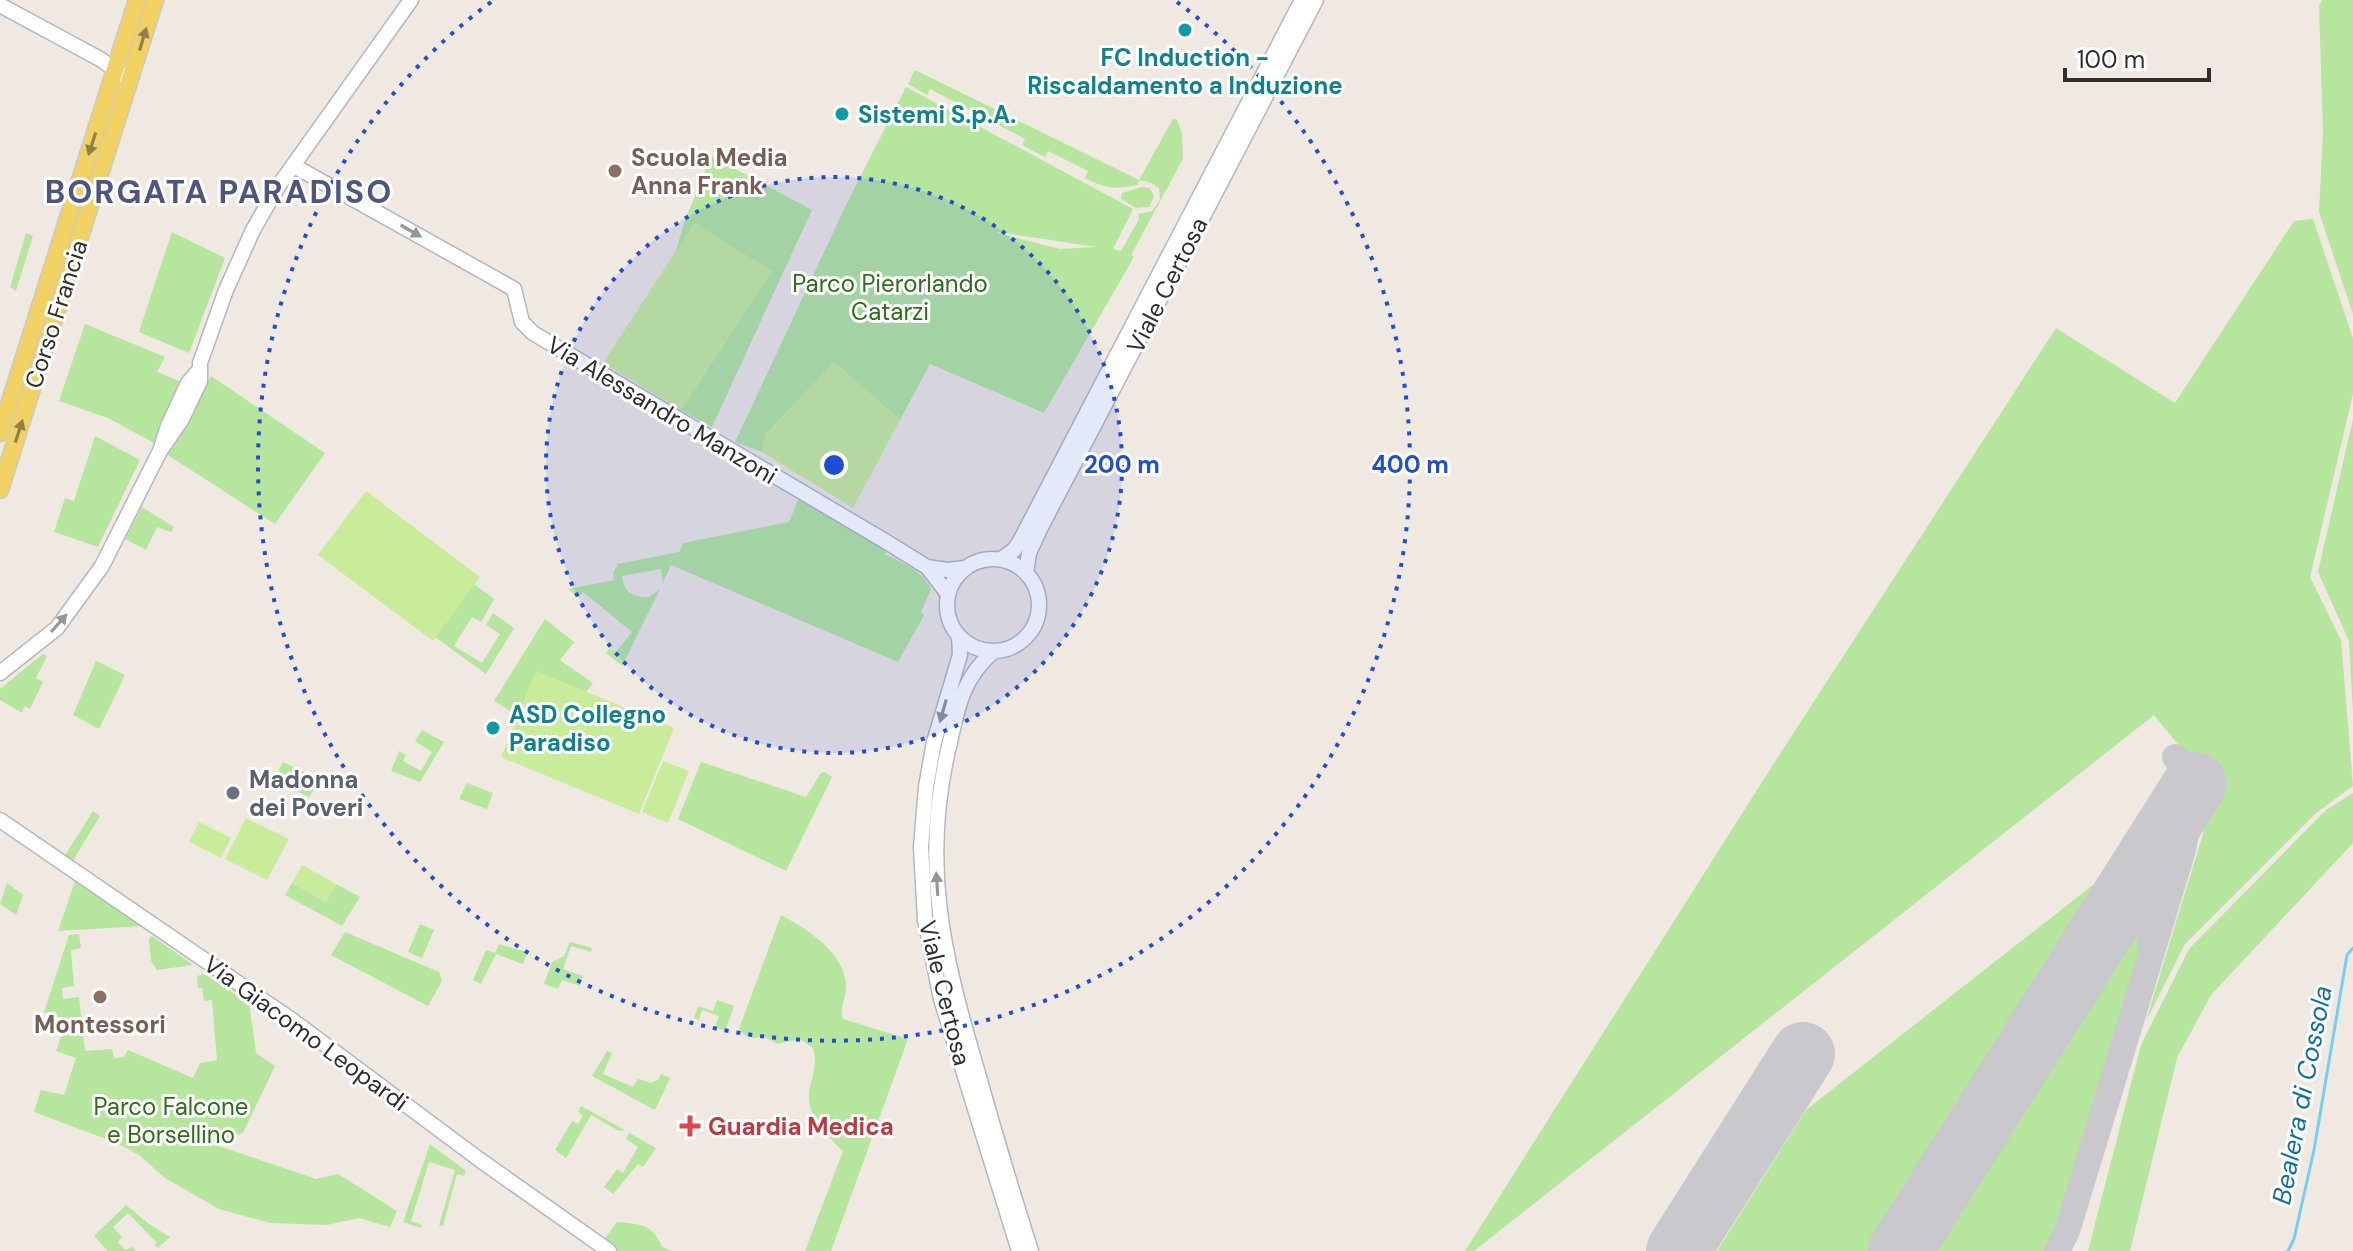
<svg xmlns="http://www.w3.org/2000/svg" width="2353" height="1251" font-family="'DM Sans',sans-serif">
<rect width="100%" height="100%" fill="#efe9e1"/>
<path fill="#b6e59e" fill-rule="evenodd" d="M 2322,0 L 2353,0 L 2353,314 L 2319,212 L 2323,132 L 2319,6 Z
M 915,70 L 1139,180 L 1173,119 L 1177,120 L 1182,134 L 1183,159 L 1131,255 L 1134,257 L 1044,413 L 930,364 L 900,420 L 834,362 L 766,434 L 762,452 L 735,442 L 848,201 L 906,87 L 1133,209 L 1113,249 L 1121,251 L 1139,219 L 1138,214 L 1152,211 L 1160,200 L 1159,188 L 1151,183 L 1140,180 L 1137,185 C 1115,190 1105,188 1085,178 L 1088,171 L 1048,151 L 1045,157 L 1022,145 L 1025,139 L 930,89 L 927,95 L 908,84 ZM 997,233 L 998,232 L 1096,247 L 1060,249 Z
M 711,156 L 812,210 L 712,427 L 681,410 L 772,271 L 676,251 L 684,223 Z
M 1142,187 L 1150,188 L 1154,196 L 1149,207 L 1136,208 L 1121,199 L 1122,193 Z
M 2313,219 L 2353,338 L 2353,394 L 2310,577 L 2341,640 L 2353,786 L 2316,813 L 2185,944 L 2146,1021 L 2216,791 L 2154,715 L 1474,1251 L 1465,1251 L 1769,771 L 2056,328 L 2175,403 L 2294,221 Z
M 172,232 L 225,258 L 189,353 L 139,332 Z
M 26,233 L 33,236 L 16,291 L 10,287 Z
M 85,324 L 165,357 L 157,372 L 182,382 L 154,443 L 108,418 L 59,401 Z
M 211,376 L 325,453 L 275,524 L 166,454 Z
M 2353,419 L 2353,713 L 2349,641 L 2318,572 Z
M 95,436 L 140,460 L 98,547 L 54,532 L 65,498 L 74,501 Z
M 799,498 L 887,550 L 885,554 C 902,563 925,571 931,590 L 921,612 L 924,615 L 898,662 L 671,565 L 663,583 L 661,569 L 622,576 C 623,592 634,598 649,597 L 660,589 L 622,666 L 606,653 L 610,648 L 616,652 L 632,632 L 583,592 L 578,597 L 568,589 L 614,580 L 613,573 L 618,564 L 679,552 L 683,543 L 789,522 Z
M 142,507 L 174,527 L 171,532 L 157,527 L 146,550 L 125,539 Z
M 474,584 L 494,599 L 481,622 L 472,617 L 454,646 L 482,663 L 500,634 L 486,625 L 493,613 L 514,628 L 486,674 L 435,637 Z
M 545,619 L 574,642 L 560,660 L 593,683 L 586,692 L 536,672 L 518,716 L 494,701 Z
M 43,654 L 47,656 L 36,678 L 43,682 L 30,709 L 25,706 L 22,713 L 0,700 L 0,689 Z
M 96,661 L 125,675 L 99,729 L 73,715 Z
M 422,730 L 444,742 L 420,782 L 391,771 L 399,751 L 406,755 L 403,761 L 421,771 L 432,752 L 415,741 Z
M 283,762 L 323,781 L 320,786 L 317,784 L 309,797 L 274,780 Z
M 701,762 L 806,797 L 821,773 L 824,772 L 832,777 L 786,871 L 678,819 Z
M 467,783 L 493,793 L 487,809 L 459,799 Z
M 2353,793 L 2353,843 L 2211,995 L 2177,1058 L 2130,1251 L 2088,1251 L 2141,1045 L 2189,949 L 2326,810 Z
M 93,811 L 100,816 L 72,862 L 64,857 Z
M 2117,866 L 1872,1251 L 1717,1251 L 1806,1110 Z
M 78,872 L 144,926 L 58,931 Z
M 7,883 L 23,895 L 16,915 L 0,904 Z
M 292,883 L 326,902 L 336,884 L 360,897 L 342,926 L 285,895 Z
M 781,915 C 807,929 847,954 846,988 C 846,998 839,1009 843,1019 L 908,1039 L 831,1251 L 805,1251 L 843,1151 C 825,1133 804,1115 810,1086 C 814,1071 817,1064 813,1048 L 800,1039 L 778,1044 L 763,1036 C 752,1040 746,1038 739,1029 Z
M 420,924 L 434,930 L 422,958 L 408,952 Z
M 345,932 L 439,972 L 442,981 L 428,1006 L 331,955 Z
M 79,934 L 81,948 L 71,950 L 74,986 L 62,988 L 63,999 L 79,997 L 85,1051 L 112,1049 L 114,1058 L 124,1057 L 128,1050 L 193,1078 L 200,1063 L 217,1060 L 212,1000 L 204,1001 L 202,988 L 198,988 L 197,976 L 204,974 L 249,1003 L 256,1053 L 275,1066 L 243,1133 L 213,1144 L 316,1179 L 338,1174 L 397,1211 L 390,1227 L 359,1218 L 327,1225 L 270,1223 L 219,1209 L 165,1178 L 139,1155 L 117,1143 L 34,1112 L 41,1090 L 64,1095 L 76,1058 L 56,1051 L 67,1020 L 44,1012 L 69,935 Z
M 2139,935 L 2143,944 L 2055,1233 L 2044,1251 L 1932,1251 L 2131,938 Z
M 151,936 L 155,938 L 193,965 L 157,970 L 151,961 L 149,940 Z
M 570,942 L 592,948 L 591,952 L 571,946 L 563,969 L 583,976 L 580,986 L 562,980 L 558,989 L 544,984 L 552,962 L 564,956 Z
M 499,944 L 527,952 L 523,964 L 496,954 L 481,984 L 473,980 L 486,950 L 495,953 Z
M 717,1000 L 734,1006 L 725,1031 L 715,1027 L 719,1016 L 702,1010 L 699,1020 L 694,1018 L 698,1006 L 713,1011 Z
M 607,1051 L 612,1053 L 603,1074 L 633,1087 L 638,1079 L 651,1083 L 658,1080 L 661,1074 L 670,1078 L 655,1110 L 592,1076 Z
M 581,1106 L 625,1130 L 619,1131 L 591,1115 L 566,1158 L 555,1150 L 572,1121 L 578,1124 L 583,1116 L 578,1112 Z
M 629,1133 L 656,1148 L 643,1167 L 638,1164 L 613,1194 L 604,1187 L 617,1169 L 623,1173 L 638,1147 L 626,1139 Z
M 430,1144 L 466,1171 L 464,1176 L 457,1174 L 443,1226 L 439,1225 L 455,1170 L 429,1162 L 411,1221 L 422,1225 L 421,1228 L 403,1222 Z
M 126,1205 L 149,1224 L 170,1237 L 158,1248 L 155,1245 L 157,1243 L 128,1213 L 113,1227 L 122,1237 L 118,1242 L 125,1250 L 132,1247 L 136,1251 L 108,1251 L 94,1236 Z
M 617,1222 C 643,1224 653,1225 662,1247 L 673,1251 L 613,1251 L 603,1241 Z"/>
<path fill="#c9ec9a" d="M 694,223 L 772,271 L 681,410 L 603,363 Z
M 834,362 L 900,420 L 853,508 L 762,452 L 766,434 Z
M 366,491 L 480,577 L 433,641 L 318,555 Z
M 536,671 L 674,728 L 639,814 L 501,757 Z
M 663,761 L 689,771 L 668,823 L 642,812 Z
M 246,818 L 289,839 L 267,880 L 225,859 Z
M 199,822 L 231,838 L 221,858 L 189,842 Z
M 302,865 L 336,884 L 326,902 L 292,883 Z"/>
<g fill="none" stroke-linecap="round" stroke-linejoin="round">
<path stroke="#75cff0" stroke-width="3" d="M 2288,1251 L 2294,1239 L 2314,1150 L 2347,955 L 2353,948"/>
<path stroke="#c9c8cc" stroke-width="26" d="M 2117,908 C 2143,896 2152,922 2150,944
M 2057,1251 L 2067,1231 L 2183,850 L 2195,784 L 2175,757"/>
<path stroke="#c9c8cc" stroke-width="64" d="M 1678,1251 L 1803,1054
M 1900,1251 L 2195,784"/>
<defs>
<path id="tertiary" d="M 0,5 L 100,59 L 123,75
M 294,166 L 514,289 L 522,322 L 533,333 L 885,541 L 927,567 L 948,594
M 160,451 L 182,419 L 200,381 L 200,363 L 226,290 L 253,230 L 277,188 L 411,0
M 927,567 L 948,570 L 965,568
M 0,673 L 57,628 L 102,566 L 160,451 L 168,426 L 188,383 L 200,369
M 0,820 L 292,1020 L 480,1160 L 609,1251"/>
<path id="secondary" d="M 1001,559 L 1014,550 L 1020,541 L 1302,0
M947 605a46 46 0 1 1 92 0a46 46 0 1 1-92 0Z
M 1026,573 L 1029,553 L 1040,529 L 1316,0
M 959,636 L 960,655 L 934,742 L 926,787 L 921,847 L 925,920 L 941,999 L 1019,1251
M 994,651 C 964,676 958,705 950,742 C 920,863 943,954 977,1070 C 994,1131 1012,1191 1031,1251"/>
<path id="primary" d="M 0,433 L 137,0
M 0,490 L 155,0"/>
</defs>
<use href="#tertiary" stroke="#b4b7c1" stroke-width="17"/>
<use href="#secondary" stroke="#b4b7c1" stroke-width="17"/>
<use href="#primary" stroke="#c9c9c9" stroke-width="19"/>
<use href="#tertiary" stroke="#fff" stroke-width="14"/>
<use href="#secondary" stroke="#fff" stroke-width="14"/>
<use href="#primary" stroke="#f2d163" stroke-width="16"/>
</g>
<defs><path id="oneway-solid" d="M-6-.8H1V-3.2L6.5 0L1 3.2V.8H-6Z" transform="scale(2)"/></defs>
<g fill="#908048">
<use href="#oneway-solid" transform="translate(143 39) rotate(-73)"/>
<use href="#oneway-solid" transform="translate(92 144) rotate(108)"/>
<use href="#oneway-solid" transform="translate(19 431) rotate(-72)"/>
</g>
<g fill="#969696">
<use href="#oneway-solid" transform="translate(411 231) rotate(30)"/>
<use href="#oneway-solid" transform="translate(59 623) rotate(-49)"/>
<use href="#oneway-solid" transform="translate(943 711) rotate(106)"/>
<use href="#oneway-solid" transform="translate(937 884) rotate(-94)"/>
</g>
<circle cx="834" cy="465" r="288" fill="#1d4ed8" fill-opacity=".12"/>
<g fill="none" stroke="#1d4ed8" stroke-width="4" stroke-dasharray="4 8">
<circle cx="834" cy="465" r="288"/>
<path d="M1177 2A576 576 0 1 1 491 2"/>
</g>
<g fill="#0f9aa8" stroke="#fff" stroke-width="3">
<circle cx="1185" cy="30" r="8"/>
<circle cx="842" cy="114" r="8"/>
<circle cx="493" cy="728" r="8"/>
</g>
<g fill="#8d6e63" stroke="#fff" stroke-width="3">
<circle cx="615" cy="171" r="8"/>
<circle cx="100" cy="997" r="8"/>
</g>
<circle fill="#6b7280" stroke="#fff" stroke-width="3" cx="233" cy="793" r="8"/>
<path fill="#e0444e" stroke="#fff" stroke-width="3" d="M686 1114h8v8h8v8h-8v8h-8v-8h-8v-8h8z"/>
<g text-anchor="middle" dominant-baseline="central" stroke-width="6" stroke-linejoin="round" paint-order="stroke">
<g font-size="24" font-weight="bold" fill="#0d838f" stroke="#fff" text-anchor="start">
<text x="1185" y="57" text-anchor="middle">FC Induction -<tspan x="1185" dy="28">Riscaldamento a Induzione</tspan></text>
<text x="858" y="114">Sistemi S.p.A.</text>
<text x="509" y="714">ASD Collegno<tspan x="509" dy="28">Paradiso</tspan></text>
</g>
<g font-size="24" font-weight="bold" fill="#785e54" stroke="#fff" text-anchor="start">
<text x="631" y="157">Scuola Media<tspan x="631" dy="28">Anna Frank</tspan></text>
<text x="100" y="1024" text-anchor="middle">Montessori</text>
</g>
<g font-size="24" fill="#2c6e1b" stroke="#fff">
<text x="890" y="283">Parco Pierorlando<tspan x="890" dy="28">Catarzi</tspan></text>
<text x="171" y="1106">Parco Falcone<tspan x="171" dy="28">e Borsellino</tspan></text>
</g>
<g font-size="24" fill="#2e2e2e" stroke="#fff">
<text transform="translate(1167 285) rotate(-63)">Viale Certosa</text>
<text transform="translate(56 314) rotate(-72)">Corso Francia</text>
<text transform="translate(662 410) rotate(31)">Via Alessandro Manzoni</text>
<text transform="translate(945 993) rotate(76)">Viale Certosa</text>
<text transform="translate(306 1033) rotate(36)">Via Giacomo Leopardi</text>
</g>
<g font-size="24" font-weight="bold" fill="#5b616d" stroke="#fff" text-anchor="start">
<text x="249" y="779">Madonna<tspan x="249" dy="28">dei Poveri</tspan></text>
</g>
<g font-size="24" font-weight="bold" fill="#be3a42" stroke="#fff" text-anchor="start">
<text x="708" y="1126">Guardia Medica</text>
</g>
<g font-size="26" font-style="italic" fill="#0d6fa3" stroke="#fff">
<text transform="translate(2302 1095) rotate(-79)">Bealera di Cossola</text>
</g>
<g font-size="32" font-weight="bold" letter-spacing="2" fill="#4d5680" stroke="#fff">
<text x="219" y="192">BORGATA PARADISO</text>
</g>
</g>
<circle cx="834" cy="465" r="12" fill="#1d4ed8" stroke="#fff" stroke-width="4"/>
<g font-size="24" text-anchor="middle" font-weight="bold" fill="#1d4ed8" stroke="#fff" stroke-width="6" stroke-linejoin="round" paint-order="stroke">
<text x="1122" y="473">200 m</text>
<text x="1410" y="473">400 m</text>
</g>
<path d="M2065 68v12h144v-12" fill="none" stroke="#2e2e2e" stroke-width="4"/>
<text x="2077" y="68" font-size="24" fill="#2e2e2e" stroke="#ffffff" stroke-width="6" paint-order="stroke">100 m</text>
</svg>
